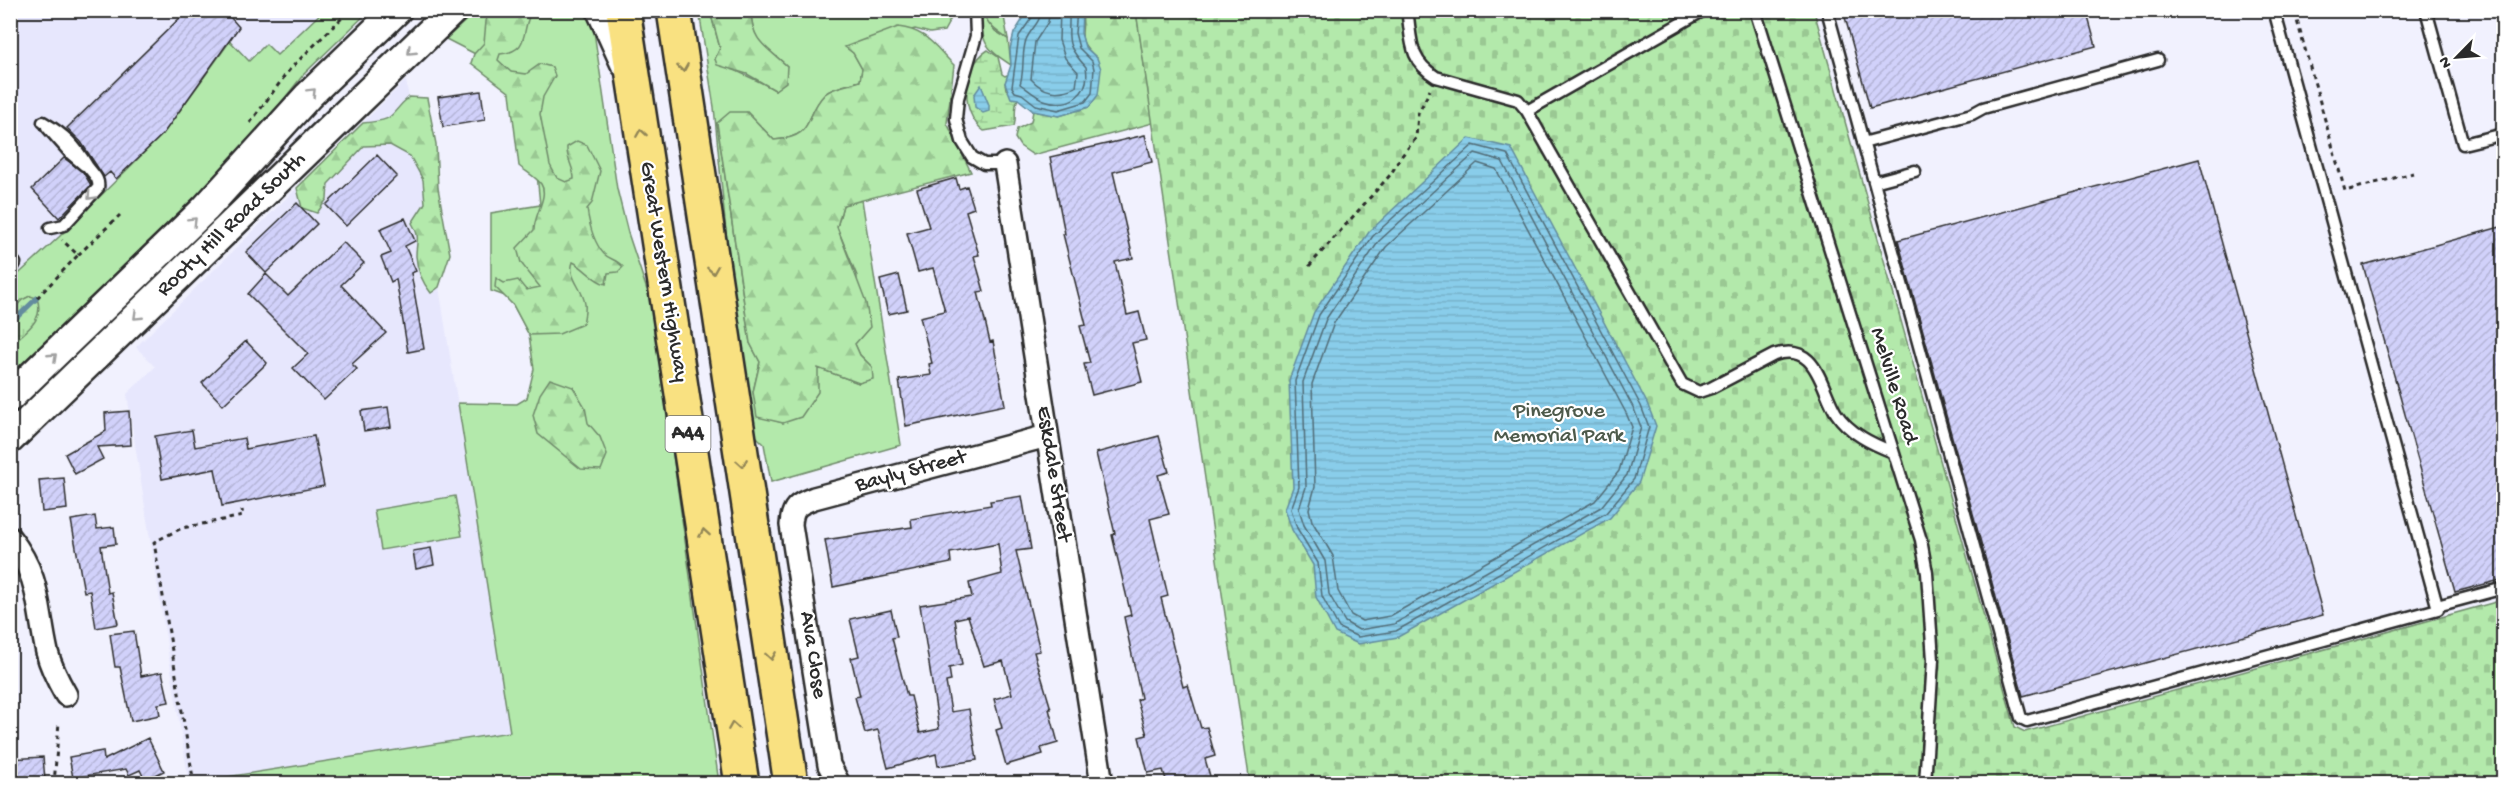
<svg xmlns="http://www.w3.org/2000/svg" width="2514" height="794" font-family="'Gochi Hand',sans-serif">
<defs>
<pattern id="forest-firs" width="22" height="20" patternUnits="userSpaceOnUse" patternTransform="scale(1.5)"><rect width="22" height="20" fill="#b3e9ab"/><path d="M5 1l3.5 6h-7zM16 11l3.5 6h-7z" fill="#9ac893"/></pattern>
<pattern id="wetland-marsh" width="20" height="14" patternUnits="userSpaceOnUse" patternTransform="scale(1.5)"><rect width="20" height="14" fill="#b3e9ab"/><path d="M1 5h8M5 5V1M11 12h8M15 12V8" fill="none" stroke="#9ac893"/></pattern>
<pattern id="cemetery-stones" width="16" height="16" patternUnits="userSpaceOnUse" patternTransform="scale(1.5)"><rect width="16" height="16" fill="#b3e9ab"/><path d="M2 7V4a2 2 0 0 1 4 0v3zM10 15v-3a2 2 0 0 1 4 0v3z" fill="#9ac893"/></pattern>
<pattern id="water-rules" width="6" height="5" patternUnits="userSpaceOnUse" patternTransform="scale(1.5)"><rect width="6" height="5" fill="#89cdea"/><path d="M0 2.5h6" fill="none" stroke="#76b0c9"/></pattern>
<pattern id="building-hatch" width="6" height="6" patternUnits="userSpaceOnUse" patternTransform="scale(1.5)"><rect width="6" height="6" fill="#d1d1fa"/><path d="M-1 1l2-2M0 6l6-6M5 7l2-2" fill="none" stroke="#b4b4d6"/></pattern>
</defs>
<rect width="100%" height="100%" fill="#f1f1fe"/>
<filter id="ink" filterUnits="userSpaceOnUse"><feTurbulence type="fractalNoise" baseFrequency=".0167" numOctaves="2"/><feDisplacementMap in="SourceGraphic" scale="12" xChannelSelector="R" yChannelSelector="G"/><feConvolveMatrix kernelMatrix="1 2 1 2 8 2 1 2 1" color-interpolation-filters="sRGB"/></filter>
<g filter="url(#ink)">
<path fill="#e7e7fd" d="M 11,11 L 343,11 L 11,367 Z
M 406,80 L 510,732 L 189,783 L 127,394 L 155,367 L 136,347 Z"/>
<path fill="#b3e9ab" stroke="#6f8a6b" stroke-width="1.5" d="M 323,11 L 369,11 L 304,74 L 280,104 L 255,142 L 11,386 L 11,345 L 30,296 L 22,300 L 11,312 L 11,281 L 59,237 L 163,134 L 230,41 L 249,61 L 266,44 L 277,55 Z
M 476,11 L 591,11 L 617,189 L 628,233 L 652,305 L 719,783 L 183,784 L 510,732 L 458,403 L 517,404 L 527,398 L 534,369 L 529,335 L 513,305 L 505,296 L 491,291 L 491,213 L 540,205 L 528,81 L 446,39 Z
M 699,11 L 710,11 L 720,48 L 715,59 C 734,72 755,78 775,90 L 787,66 C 766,46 752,44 751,11 L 955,11 L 944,31 L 930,33 L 915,29 L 846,47 L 853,53 L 862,69 L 860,81 C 850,84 832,87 825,94 C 803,116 817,137 774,140 L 747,112 L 717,123 L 750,343 L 760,362 L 753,392 L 758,416 L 783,423 L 818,368 L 859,383 L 872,367 L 860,355 L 855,344 L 857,276 L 837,227 L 843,205 L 862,200 L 901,445 L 771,482 L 764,444 L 751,431 L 726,232 L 714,107 Z
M 981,11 L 995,31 L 1008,39 L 1011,65 C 985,48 981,43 981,11 Z
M 455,496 L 462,536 L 381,550 L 374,510 Z"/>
<path fill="url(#forest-firs)" stroke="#6f8a6b" stroke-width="1.5" d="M 487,11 L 532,11 C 520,29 532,51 500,54 L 498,60 L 511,72 L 526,74 L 540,64 L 552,67 L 555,76 L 543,97 L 540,114 L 550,165 L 557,178 L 566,182 L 574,179 C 574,167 566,159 567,147 L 577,141 L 587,145 L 600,171 L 592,203 L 587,209 C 589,223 594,243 604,254 C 610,260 617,259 623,267 L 618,272 L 608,273 L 606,284 C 593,281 585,268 573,262 C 567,277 583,288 585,304 C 586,310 584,318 583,324 L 559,334 L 529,335 L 513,305 L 495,287 L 496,278 L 504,283 L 518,280 L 526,290 L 540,287 L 521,263 L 517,248 L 534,230 C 534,215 549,196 541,184 C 537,178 525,171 519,166 L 510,93 L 471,63 L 474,54 L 484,43 Z
M 710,11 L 751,11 C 752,43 766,46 787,66 L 786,82 L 775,90 L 747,74 L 717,65 L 715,59 L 720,48 Z
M 983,11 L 1003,11 L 1008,39 C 996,31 987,25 983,11 Z
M 1082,11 L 1136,11 L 1153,123 L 1033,155 L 1020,146 L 1015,138 L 1017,129 L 1031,122 L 1033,111 L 1059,116 L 1089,107 L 1097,58 C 1073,37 1086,36 1082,11 Z
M 898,27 C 927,30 935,47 954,65 L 947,123 L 971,172 L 843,205 L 837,227 L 866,303 L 870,327 L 855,344 L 860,355 L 872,367 L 873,379 L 859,383 L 818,368 L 818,392 L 801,417 L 783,423 L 757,417 L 753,392 L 760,362 L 750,343 L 717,123 L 730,112 L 747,112 L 774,140 C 817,137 803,116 825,94 C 832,87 850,85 860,81 L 862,69 L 853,53 L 845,47 Z
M 409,97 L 427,98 L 436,144 L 438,188 L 450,254 L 439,287 L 431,293 C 422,282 417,271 416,256 C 416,240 421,239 412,223 L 425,203 L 423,180 L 410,156 L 390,145 L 364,146 L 328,184 L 327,199 L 317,213 L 302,208 L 297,188 L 363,123 C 398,120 387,116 409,97 Z
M 550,379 L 573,387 L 585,407 L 588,423 L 600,437 L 607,455 L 601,470 L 581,469 L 538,434 L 533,415 L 540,394 Z"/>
<path fill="url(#wetland-marsh)" stroke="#6f8a6b" stroke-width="1.5" d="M 988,50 L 998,57 L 1002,74 L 1005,76 L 1009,74 L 1005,83 L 1006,89 L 1018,99 C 1013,108 1017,116 1014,126 L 984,131 C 959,113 962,66 988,50 Z
M 30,296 L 37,298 C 45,321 26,330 11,345 L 11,312 L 22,300 Z"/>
<path fill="url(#cemetery-stones)" stroke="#6f8a6b" stroke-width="1.5" d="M 1136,11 L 1814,11 L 2015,727 L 2025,732 L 2503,600 L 2503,783 L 1250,783 Z"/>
<path fill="url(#water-rules)" stroke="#638c9e" stroke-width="1.5" d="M 1028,11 L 1082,11 L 1081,33 L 1085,47 L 1097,58 L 1101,69 L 1098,95 L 1089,107 L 1059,116 L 1033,111 L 1018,99 L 1011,98 L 1005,83 L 1011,65 L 1010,49 L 1014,33 Z
M 981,85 L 989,105 L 989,111 L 983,113 L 975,107 L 974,95 Z
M 1469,138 L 1511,148 L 1647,403 L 1656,426 L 1639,482 L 1610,518 L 1398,637 L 1358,644 L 1335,633 L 1316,597 L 1313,565 L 1292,530 L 1285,509 L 1293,487 L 1289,380 L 1314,312 L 1369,232 Z"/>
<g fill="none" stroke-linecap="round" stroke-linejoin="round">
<path stroke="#516c77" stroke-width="1.5" d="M 1034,10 L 1033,16 L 1019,36 L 1012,87 L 1015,92 L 1022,94 L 1036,105 L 1058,110 L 1085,102 L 1092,93 L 1094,69 L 1092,61 L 1079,48 L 1075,33 L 1077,10
M 1041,10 C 1041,23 1030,29 1026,40 C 1021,55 1025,69 1020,84 C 1026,88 1036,97 1044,100 C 1069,109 1091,94 1086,67 C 1063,42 1070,41 1069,10
M 1050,10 L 1048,22 L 1035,42 L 1031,79 C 1044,93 1058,95 1076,87 L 1078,72 L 1065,58 L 1059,40 L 1060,10
M 1473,145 L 1507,154 L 1641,406 L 1649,427 L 1634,479 L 1606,513 L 1396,631 L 1358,637 L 1339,628 L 1322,596 L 1318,563 L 1297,528 L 1291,509 L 1299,487 L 1295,381 L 1319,315 L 1373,236 Z
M 1475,153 L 1502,161 L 1634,409 L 1641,427 L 1627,475 L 1601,507 L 1394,624 L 1359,630 L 1345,622 L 1329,594 L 1325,561 L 1304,525 L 1299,509 L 1306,487 L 1303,382 L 1326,319 L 1379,241 Z
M 1477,163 L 1496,169 L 1626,413 L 1632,427 L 1619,471 L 1595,501 L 1390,616 L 1362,621 L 1351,615 L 1338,591 L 1333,556 L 1312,521 L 1309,509 L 1315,487 L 1312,384 L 1334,323 L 1386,247 Z"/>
<path stroke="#638c9e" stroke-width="5" d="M 10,324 L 37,298"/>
</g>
<path fill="url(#building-hatch)" stroke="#2b2b2b" stroke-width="1.5" d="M 188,10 L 224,10 L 239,27 L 163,134 L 116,179 L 110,172 L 104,177 L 81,142 L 67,128 Z
M 1843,10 L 2086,10 L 2096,46 L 1870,108 Z
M 481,91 L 485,120 L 443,127 L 438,97 Z
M 1145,135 L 1152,162 L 1113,172 L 1133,258 L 1115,262 L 1127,315 L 1139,312 L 1146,340 L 1132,343 L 1142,382 L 1092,395 L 1084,364 L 1090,363 L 1080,326 L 1086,325 L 1063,234 L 1065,234 L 1050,157 Z
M 377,155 L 397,176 L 346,226 L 326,205 Z
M 64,158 L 83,172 L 91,185 L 59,218 L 32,189 Z
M 2199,159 L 2323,615 L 2023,696 L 1898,240 Z
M 956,178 L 959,189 L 967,186 L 974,208 L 966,211 L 979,255 L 974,256 L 984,291 L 978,292 L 990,342 L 993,341 L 1005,405 L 906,426 L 899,380 L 931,375 L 929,364 L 932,363 L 920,317 L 945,311 L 933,268 L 918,272 L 907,233 L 929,227 L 917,189 Z
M 297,203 L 317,224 L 266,273 L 246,252 Z
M 405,218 L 415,241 L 405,246 L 416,271 L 411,273 L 424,349 L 408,352 L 396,279 L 391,282 L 381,257 L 391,253 L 380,229 Z
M 2504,226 L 2504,579 L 2455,592 L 2363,265 Z
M 343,242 L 364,263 L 341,285 L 386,333 L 352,364 L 357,369 L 324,400 L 293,368 L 308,354 L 248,294 L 266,274 L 288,296 Z
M 899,275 L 907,310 L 888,314 L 880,280 Z
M 246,341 L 267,363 L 223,405 L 202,383 Z
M 388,407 L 391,427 L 364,431 L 361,411 Z
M 129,411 L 131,445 L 97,447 L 103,459 L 75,474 L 65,454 L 106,431 L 105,413 Z
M 192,430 L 195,447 L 244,438 L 246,449 L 314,436 L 324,486 L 222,506 L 215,469 L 162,479 L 155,436 Z
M 1159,436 L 1169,472 L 1158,475 L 1169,514 L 1150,519 L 1168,596 L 1161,598 L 1183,687 L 1188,685 L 1201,728 L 1207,727 L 1215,756 L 1205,759 L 1212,783 L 1167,783 L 1163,770 L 1148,773 L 1139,737 L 1147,735 L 1137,700 L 1141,698 L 1124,617 L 1131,615 L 1112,535 L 1115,534 L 1096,453 Z
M 64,478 L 67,509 L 42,512 L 39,480 Z
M 1022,496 L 1031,549 L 1016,551 L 1040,651 L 1034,652 L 1051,709 L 1049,709 L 1058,743 L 1041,748 L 1043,754 L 1006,765 L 996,730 L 1002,728 L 994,699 L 1012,694 L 1003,661 L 984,666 L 968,616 L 955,619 L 962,665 L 949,668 L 951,681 L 946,682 L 951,712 L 969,709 L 977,760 L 938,766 L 936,754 L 888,768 L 878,730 L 865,733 L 855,697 L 860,696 L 851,658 L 859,656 L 850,619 L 891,610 L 897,637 L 892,638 L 907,696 L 911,696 L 920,733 L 939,729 L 920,605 L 972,597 L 969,583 L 1002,574 L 998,544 L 950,553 L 951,563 L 833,587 L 825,540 L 912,527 L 911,519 L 991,505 L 990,501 Z
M 95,516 L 97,529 L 114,527 L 116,544 L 101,546 L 108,593 L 112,592 L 118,624 L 96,628 L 90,591 L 84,592 L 71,520 Z
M 431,548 L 434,565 L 416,569 L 413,551 Z
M 134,631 L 141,676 L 162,672 L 169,702 L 158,704 L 160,715 L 131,721 L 120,667 L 115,667 L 110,634 Z
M 148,738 L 164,771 L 145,780 L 140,770 L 129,775 L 126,769 L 73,778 L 69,757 L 103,751 L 104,760 Z
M 43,757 L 45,780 L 10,783 L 10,759 Z"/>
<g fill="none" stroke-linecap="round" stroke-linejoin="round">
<defs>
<path id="service" d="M 975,10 L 976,36 L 958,98 L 956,119 L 962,141 L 972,157 L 984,164 L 1005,164
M 1407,10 C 1412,40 1408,60 1436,77 L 1518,100 L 1527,111 L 1682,384 L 1699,392 L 1711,388 L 1774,355 C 1817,341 1820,387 1836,413 C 1849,433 1872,444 1893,452
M 1755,10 L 1921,540 L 1927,573 L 1933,660 L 1925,784
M 1827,10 L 2021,718 L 2027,721 L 2438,609 L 2274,10
M 2426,10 L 2463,144 L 2504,134
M 1527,111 L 1704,10
M 43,122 C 65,135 75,145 88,167 C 93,174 100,179 98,188 L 64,225 L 50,228
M 47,127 L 71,154 L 84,165
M 1863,143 L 1972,114 L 1983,108 L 2158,60
M 1874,182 L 1915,171
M 10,272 L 15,263
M 2437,606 L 2504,588"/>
<path id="minor" d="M 1005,164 L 1102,784
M 10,538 C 41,577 37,608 47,652 C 51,668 58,681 66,695
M 839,784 L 829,765 L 791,525 C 792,507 798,504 814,498 L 1047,436"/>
<path id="secondary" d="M 601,10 L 625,63
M 10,397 L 205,209 L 308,96 L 397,10
M 10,439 L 453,10"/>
<path id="trunk" d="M 623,10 L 742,784
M 674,10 L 791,784"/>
</defs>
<use href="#service" stroke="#2b2b2b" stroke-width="15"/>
<use href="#minor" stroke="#2b2b2b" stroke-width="26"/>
<use href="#secondary" stroke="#2b2b2b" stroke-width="33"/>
<use href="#trunk" stroke="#2b2b2b" stroke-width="38"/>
<path stroke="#2b2b2b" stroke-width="3" stroke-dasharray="4.5 4.5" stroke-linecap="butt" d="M 2292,16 L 2296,17 L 2345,191 L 2413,173
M 250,123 L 290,69 L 350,10
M 78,255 L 120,215
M 1309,266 L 1391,174 L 1400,158 L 1416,138 L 1418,114 L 1430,90
M 37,298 L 78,255 L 62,240
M 54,784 L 59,722
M 194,784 L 154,542 L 182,528 L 243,516 L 242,510"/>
<use href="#service" stroke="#fff" stroke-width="10"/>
<use href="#minor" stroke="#fff" stroke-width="21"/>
<use href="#secondary" stroke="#fff" stroke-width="28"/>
<use href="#trunk" stroke="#f9e181" stroke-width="33"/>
</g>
<defs><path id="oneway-chevron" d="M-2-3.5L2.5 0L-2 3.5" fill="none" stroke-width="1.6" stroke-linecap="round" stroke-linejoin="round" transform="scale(1.5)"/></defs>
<g stroke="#a0a0a0">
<use href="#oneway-chevron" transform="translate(411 51) rotate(136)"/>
<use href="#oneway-chevron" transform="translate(312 92) rotate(-45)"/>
<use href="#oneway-chevron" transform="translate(91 196) rotate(133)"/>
<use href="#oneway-chevron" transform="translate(193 221) rotate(-45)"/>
<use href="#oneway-chevron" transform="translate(137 316) rotate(136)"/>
<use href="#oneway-chevron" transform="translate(53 357) rotate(-43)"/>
</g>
<g stroke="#928656">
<use href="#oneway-chevron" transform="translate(683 68) rotate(81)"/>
<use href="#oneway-chevron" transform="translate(641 133) rotate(-99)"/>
<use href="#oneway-chevron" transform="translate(713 270) rotate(81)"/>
<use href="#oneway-chevron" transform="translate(742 463) rotate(81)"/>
<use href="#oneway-chevron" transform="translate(704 533) rotate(-99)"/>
<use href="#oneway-chevron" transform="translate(771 656) rotate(81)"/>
<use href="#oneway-chevron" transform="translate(733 726) rotate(-99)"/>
</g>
</g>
<g text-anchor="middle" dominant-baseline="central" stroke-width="4.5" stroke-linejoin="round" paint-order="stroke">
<rect fill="#fff" stroke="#6b6b6b" stroke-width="1.5" x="665.5" y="416" width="45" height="36" rx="4.5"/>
<g font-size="21" font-weight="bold" fill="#2b2b2b">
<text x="688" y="434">A44</text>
</g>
<g font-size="22" fill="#2b2b2b" stroke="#fff">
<text transform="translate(232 225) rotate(-44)">Rooty Hill Road South</text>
<text transform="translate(663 272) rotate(81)">Great Western Highway</text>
<text transform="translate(1893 386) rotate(73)">Melville Road</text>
<text transform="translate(911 472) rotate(-15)">Bayly Street</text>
<text transform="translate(1053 474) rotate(81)">Eskdale Street</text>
<text transform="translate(812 655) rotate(81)">Ava Close</text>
</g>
<g font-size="22" fill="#4d5a4b" stroke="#fff">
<text x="1559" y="412">Pinegrove<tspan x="1559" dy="25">Memorial Park</tspan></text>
</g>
</g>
<rect width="2514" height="794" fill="none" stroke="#fff" stroke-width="36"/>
<rect x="18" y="18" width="2478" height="758" fill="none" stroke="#2b2b2b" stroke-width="2" filter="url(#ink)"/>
<g transform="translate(2457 57) rotate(245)" stroke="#ffffff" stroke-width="4.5" paint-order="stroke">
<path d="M0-4.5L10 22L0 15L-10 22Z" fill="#2b2b2b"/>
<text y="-9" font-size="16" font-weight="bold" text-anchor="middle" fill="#2b2b2b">N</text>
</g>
</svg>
